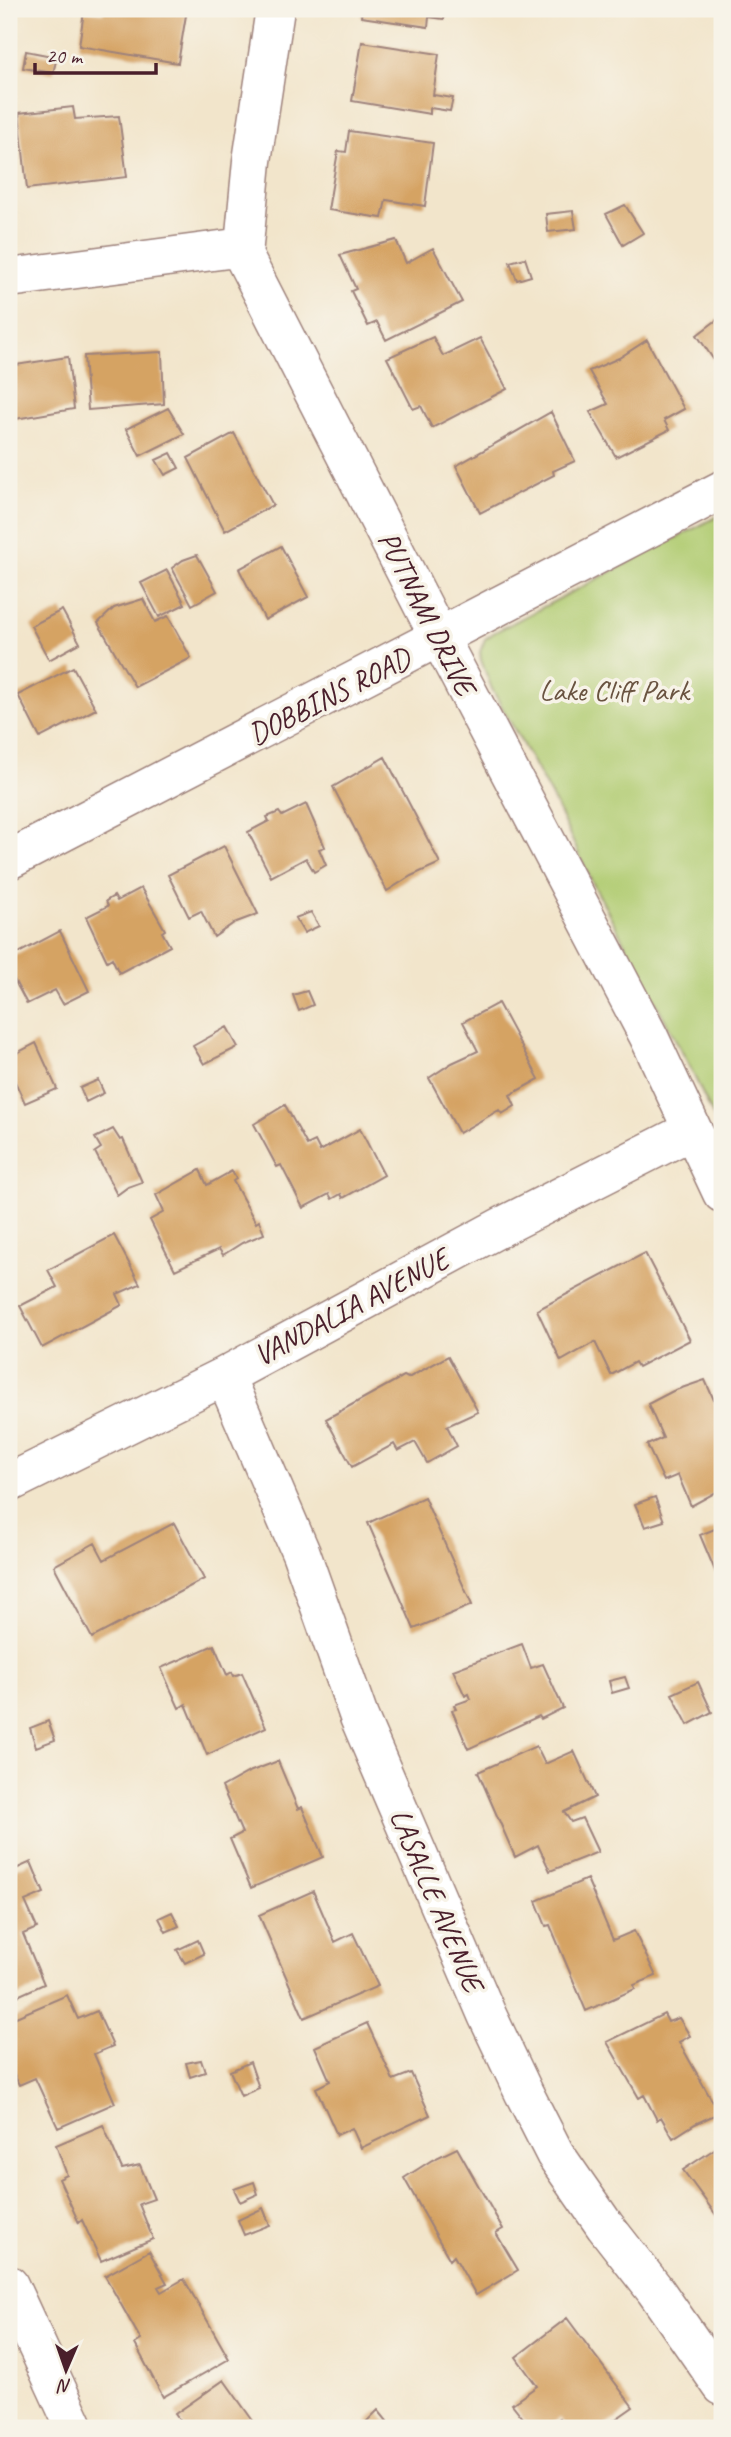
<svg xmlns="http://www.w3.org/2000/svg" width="731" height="2437" font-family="Caveat,sans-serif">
<rect width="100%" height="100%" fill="#f7f3e8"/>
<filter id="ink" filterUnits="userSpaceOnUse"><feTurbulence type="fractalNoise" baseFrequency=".0143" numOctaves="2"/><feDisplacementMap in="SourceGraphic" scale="14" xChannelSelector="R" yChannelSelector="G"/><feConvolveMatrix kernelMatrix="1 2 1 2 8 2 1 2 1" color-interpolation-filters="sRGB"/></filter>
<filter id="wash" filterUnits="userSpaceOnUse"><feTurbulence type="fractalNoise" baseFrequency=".00686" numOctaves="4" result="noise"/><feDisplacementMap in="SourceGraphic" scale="28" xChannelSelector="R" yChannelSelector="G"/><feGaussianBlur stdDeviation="1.57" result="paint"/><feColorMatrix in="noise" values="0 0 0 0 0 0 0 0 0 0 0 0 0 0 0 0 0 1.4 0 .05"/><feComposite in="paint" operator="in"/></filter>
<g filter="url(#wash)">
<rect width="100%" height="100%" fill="#f2e5cb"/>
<path fill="#b1cc72" stroke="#7e764e" stroke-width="2" d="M 722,514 L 722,1135 L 689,1065 L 590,878 L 553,799 L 492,689 L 481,660 L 480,652 L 485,639 L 495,632 Z"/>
<g id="blocks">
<path fill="#d5a364" d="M 104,9 L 187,9 L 178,63 L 79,46 L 84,11 L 103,13 Z
M 362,9 L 445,9 L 444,19 L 429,17 L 428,27 L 361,17 Z
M 362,42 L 439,54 L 433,95 L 453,98 L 450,111 L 430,108 L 430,114 L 352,101 Z
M 26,51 L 57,57 L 53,73 L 23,68 Z
M 73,107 L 75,119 L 119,116 L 127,177 L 27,189 L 19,113 Z
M 349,131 L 433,143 L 425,206 L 386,200 L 382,218 L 328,210 L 338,151 L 346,152 Z
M 625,205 L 643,233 L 623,245 L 606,214 Z
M 573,211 L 576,229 L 548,232 L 546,214 Z
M 396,240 L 406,263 L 433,248 L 462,302 L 386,340 L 377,322 L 368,326 L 351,291 L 356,289 L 340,255 Z
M 525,258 L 531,276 L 517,280 L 510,262 Z
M 722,316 L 722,372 L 697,335 Z
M 433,337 L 443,356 L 480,338 L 507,389 L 432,428 L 421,406 L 413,409 L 387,358 Z
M 647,340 L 684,409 L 664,420 L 669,430 L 616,457 L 590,412 L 608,404 L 589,371 L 619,358 Z
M 162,352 L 164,404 L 88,410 L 84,356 Z
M 68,357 L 74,409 L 9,420 L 9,366 Z
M 168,408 L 184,434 L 140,456 L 126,429 Z
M 551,412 L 575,461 L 553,471 L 554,475 L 480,513 L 456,466 Z
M 234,433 L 273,505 L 225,531 L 188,458 Z
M 171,453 L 179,468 L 165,475 L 156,460 Z
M 281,546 L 308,597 L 265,620 L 239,569 Z
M 197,555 L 217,591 L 192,605 L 172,568 L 183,560 Z
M 167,570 L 185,604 L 159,617 L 141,583 Z
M 143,599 L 155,622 L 168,616 L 191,658 L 135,687 L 98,623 L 114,608 Z
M 62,610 L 80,643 L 49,660 L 31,626 Z
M 73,667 L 96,709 L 40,738 L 18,695 Z
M 385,757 L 440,863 L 411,876 L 387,891 L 333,787 Z
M 306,804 L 325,847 L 319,849 L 326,865 L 314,872 L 306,858 L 271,877 L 248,832 L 269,821 L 267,817 L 279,812 L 282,816 Z
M 224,846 L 258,914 L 234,923 L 214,937 L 201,911 L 189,917 L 168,875 Z
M 141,888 L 165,930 L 162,932 L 170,946 L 119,973 L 112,958 L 107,961 L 86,917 L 108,906 L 106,901 L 114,896 L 117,901 Z
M 311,912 L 319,926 L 304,933 L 295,918 Z
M 60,931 L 89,991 L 63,1004 L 55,990 L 27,1004 L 9,970 L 9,958 Z
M 307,991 L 313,1005 L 299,1011 L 293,995 Z
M 498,1003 L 539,1079 L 510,1095 L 515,1106 L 502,1114 L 499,1110 L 459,1133 L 429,1078 L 452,1063 L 478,1051 L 463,1022 Z
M 227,1027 L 238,1047 L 204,1064 L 193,1046 Z
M 36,1043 L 57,1089 L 25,1103 L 9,1069 L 9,1057 Z
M 98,1080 L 104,1093 L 86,1102 L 80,1088 Z
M 285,1105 L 307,1145 L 315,1141 L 320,1151 L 360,1129 L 384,1175 L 343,1198 L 341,1194 L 332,1199 L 329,1194 L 303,1208 L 281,1165 L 277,1167 L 254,1124 Z
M 113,1129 L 120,1140 L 123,1139 L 142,1182 L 128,1187 L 117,1195 L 95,1152 L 101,1148 L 95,1138 Z
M 200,1170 L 207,1185 L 232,1171 L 236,1179 L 233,1181 L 256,1223 L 259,1221 L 264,1234 L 242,1243 L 223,1255 L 219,1249 L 175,1270 L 150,1220 L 164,1212 L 156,1195 Z
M 114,1235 L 140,1284 L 117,1294 L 122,1305 L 42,1348 L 20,1306 L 57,1287 L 48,1270 Z
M 645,1253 L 690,1340 L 638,1367 L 635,1362 L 611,1375 L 595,1342 L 561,1361 L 537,1310 Z
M 448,1356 L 478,1412 L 447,1426 L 457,1446 L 427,1463 L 415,1442 L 398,1451 L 394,1444 L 352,1467 L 326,1419 L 404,1376 L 408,1378 Z
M 705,1380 L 722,1418 L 722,1489 L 691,1506 L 678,1475 L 664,1481 L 647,1445 L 663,1438 L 648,1404 L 673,1391 Z
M 424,1497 L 472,1605 L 414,1629 L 368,1523 Z
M 655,1497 L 664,1521 L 645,1527 L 635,1504 Z
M 174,1523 L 204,1579 L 92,1638 L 54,1566 L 95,1543 L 104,1560 Z
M 722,1526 L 722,1587 L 700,1535 Z
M 522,1644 L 531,1668 L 543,1664 L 563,1708 L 541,1719 L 539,1716 L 468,1749 L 452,1710 L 456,1709 L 454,1705 L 471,1699 L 469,1694 L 465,1696 L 453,1670 Z
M 214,1645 L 227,1675 L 232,1672 L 234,1676 L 242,1673 L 266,1727 L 207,1755 L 186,1704 L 179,1708 L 161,1668 Z
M 625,1677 L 629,1688 L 612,1693 L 609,1681 Z
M 698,1682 L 712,1712 L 688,1725 L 672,1694 Z
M 48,1721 L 55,1740 L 36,1747 L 30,1728 Z
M 536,1746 L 545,1764 L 574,1751 L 595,1797 L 564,1812 L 571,1822 L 582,1818 L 598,1852 L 550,1871 L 538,1845 L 515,1857 L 478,1772 Z
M 278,1761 L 298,1809 L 302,1807 L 323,1857 L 251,1888 L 230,1839 L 242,1833 L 222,1787 L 249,1772 Z
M 31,1862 L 44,1893 L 25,1901 L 37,1928 L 23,1934 L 44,1984 L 9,2000 L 9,1872 Z
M 587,1879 L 613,1940 L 634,1931 L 656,1976 L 634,1985 L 635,1989 L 586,2011 L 550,1925 L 546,1926 L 536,1901 Z
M 313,1891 L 335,1942 L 353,1933 L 378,1986 L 304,2018 L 259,1915 Z
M 172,1912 L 179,1926 L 166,1932 L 159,1918 Z
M 198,1940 L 204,1954 L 185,1963 L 177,1950 Z
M 67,1995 L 78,2019 L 97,2011 L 113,2046 L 94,2054 L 115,2103 L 58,2128 L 35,2078 L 19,2085 L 9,2063 L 9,2020 Z
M 664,2014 L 668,2022 L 679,2018 L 690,2036 L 679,2042 L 719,2113 L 695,2124 L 673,2138 L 661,2117 L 657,2120 L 644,2095 L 639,2098 L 607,2042 Z
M 367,2023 L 393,2080 L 411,2073 L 430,2115 L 361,2148 L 352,2128 L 337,2135 L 316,2088 L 330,2081 L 315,2047 Z
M 201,2060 L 205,2072 L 190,2077 L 186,2063 Z
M 250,2062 L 259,2088 L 241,2096 L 230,2071 Z
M 103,2125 L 122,2169 L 140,2165 L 154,2199 L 139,2204 L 153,2239 L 101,2261 L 82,2220 L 79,2223 L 59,2179 L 67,2175 L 56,2145 Z
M 722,2144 L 722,2223 L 683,2170 Z
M 457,2148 L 503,2229 L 496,2233 L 518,2270 L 476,2295 L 454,2256 L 450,2260 L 404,2178 L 432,2160 Z
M 254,2182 L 258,2194 L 240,2202 L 234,2189 Z
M 263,2208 L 270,2225 L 244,2235 L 238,2220 Z
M 149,2251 L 167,2283 L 158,2287 L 161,2292 L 184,2279 L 229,2359 L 163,2397 L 135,2344 L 141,2340 L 105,2276 Z
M 567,2318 L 633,2407 L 603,2428 L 567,2428 L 560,2418 L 545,2428 L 531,2428 L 512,2404 L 537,2386 L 516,2357 Z
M 224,2380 L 258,2428 L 185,2428 L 175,2414 Z
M 378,2410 L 387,2421 L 378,2428 L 373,2428 L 367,2421 Z"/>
</g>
</g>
<g filter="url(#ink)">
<use href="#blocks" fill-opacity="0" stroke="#9e827b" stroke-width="2"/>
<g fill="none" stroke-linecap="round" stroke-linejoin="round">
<defs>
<path id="minor" d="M 275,9 L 252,161 L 243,255 L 440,639 L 649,1037 L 722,1193
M 9,278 L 243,247
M 9,860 C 247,738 484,613 722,490
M 225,1376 L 301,1553 L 359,1717 L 487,2015 L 524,2093 L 555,2154 L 605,2226 L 655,2290 L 722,2386
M 9,1483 L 225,1376 L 499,1228 L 692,1130
M 9,2285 L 75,2428"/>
</defs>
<use href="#minor" stroke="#9e827b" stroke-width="41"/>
<use href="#minor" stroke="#fff" stroke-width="38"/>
</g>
</g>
<g text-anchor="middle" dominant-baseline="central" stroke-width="7" stroke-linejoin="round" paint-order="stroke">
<g font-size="30" fill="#4a1f2b" stroke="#f7f3e8">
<text transform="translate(427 613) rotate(63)">PUTNAM DRIVE</text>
<text transform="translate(329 696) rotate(-27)">DOBBINS ROAD</text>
<text transform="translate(351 1307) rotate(-28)">VANDALIA AVENUE</text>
<text transform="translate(437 1900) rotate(67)">LASALLE AVENUE</text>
</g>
<g font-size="30" fill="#695340" stroke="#f7f3e8">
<text x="614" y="690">Lake Cliff Park</text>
</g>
</g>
<rect width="731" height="2437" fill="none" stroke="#f7f3e8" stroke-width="35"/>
<g transform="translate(66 2370) rotate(182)" stroke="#f7f3e8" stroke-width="5" paint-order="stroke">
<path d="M0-5L12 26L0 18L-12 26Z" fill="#4a1f2b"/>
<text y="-10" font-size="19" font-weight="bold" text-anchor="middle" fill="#4a1f2b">N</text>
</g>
<path d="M35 63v10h121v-10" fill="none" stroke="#4a1f2b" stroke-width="3.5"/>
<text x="46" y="63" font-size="21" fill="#4a1f2b" stroke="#f7f3e8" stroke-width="5" paint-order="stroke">20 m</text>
</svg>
